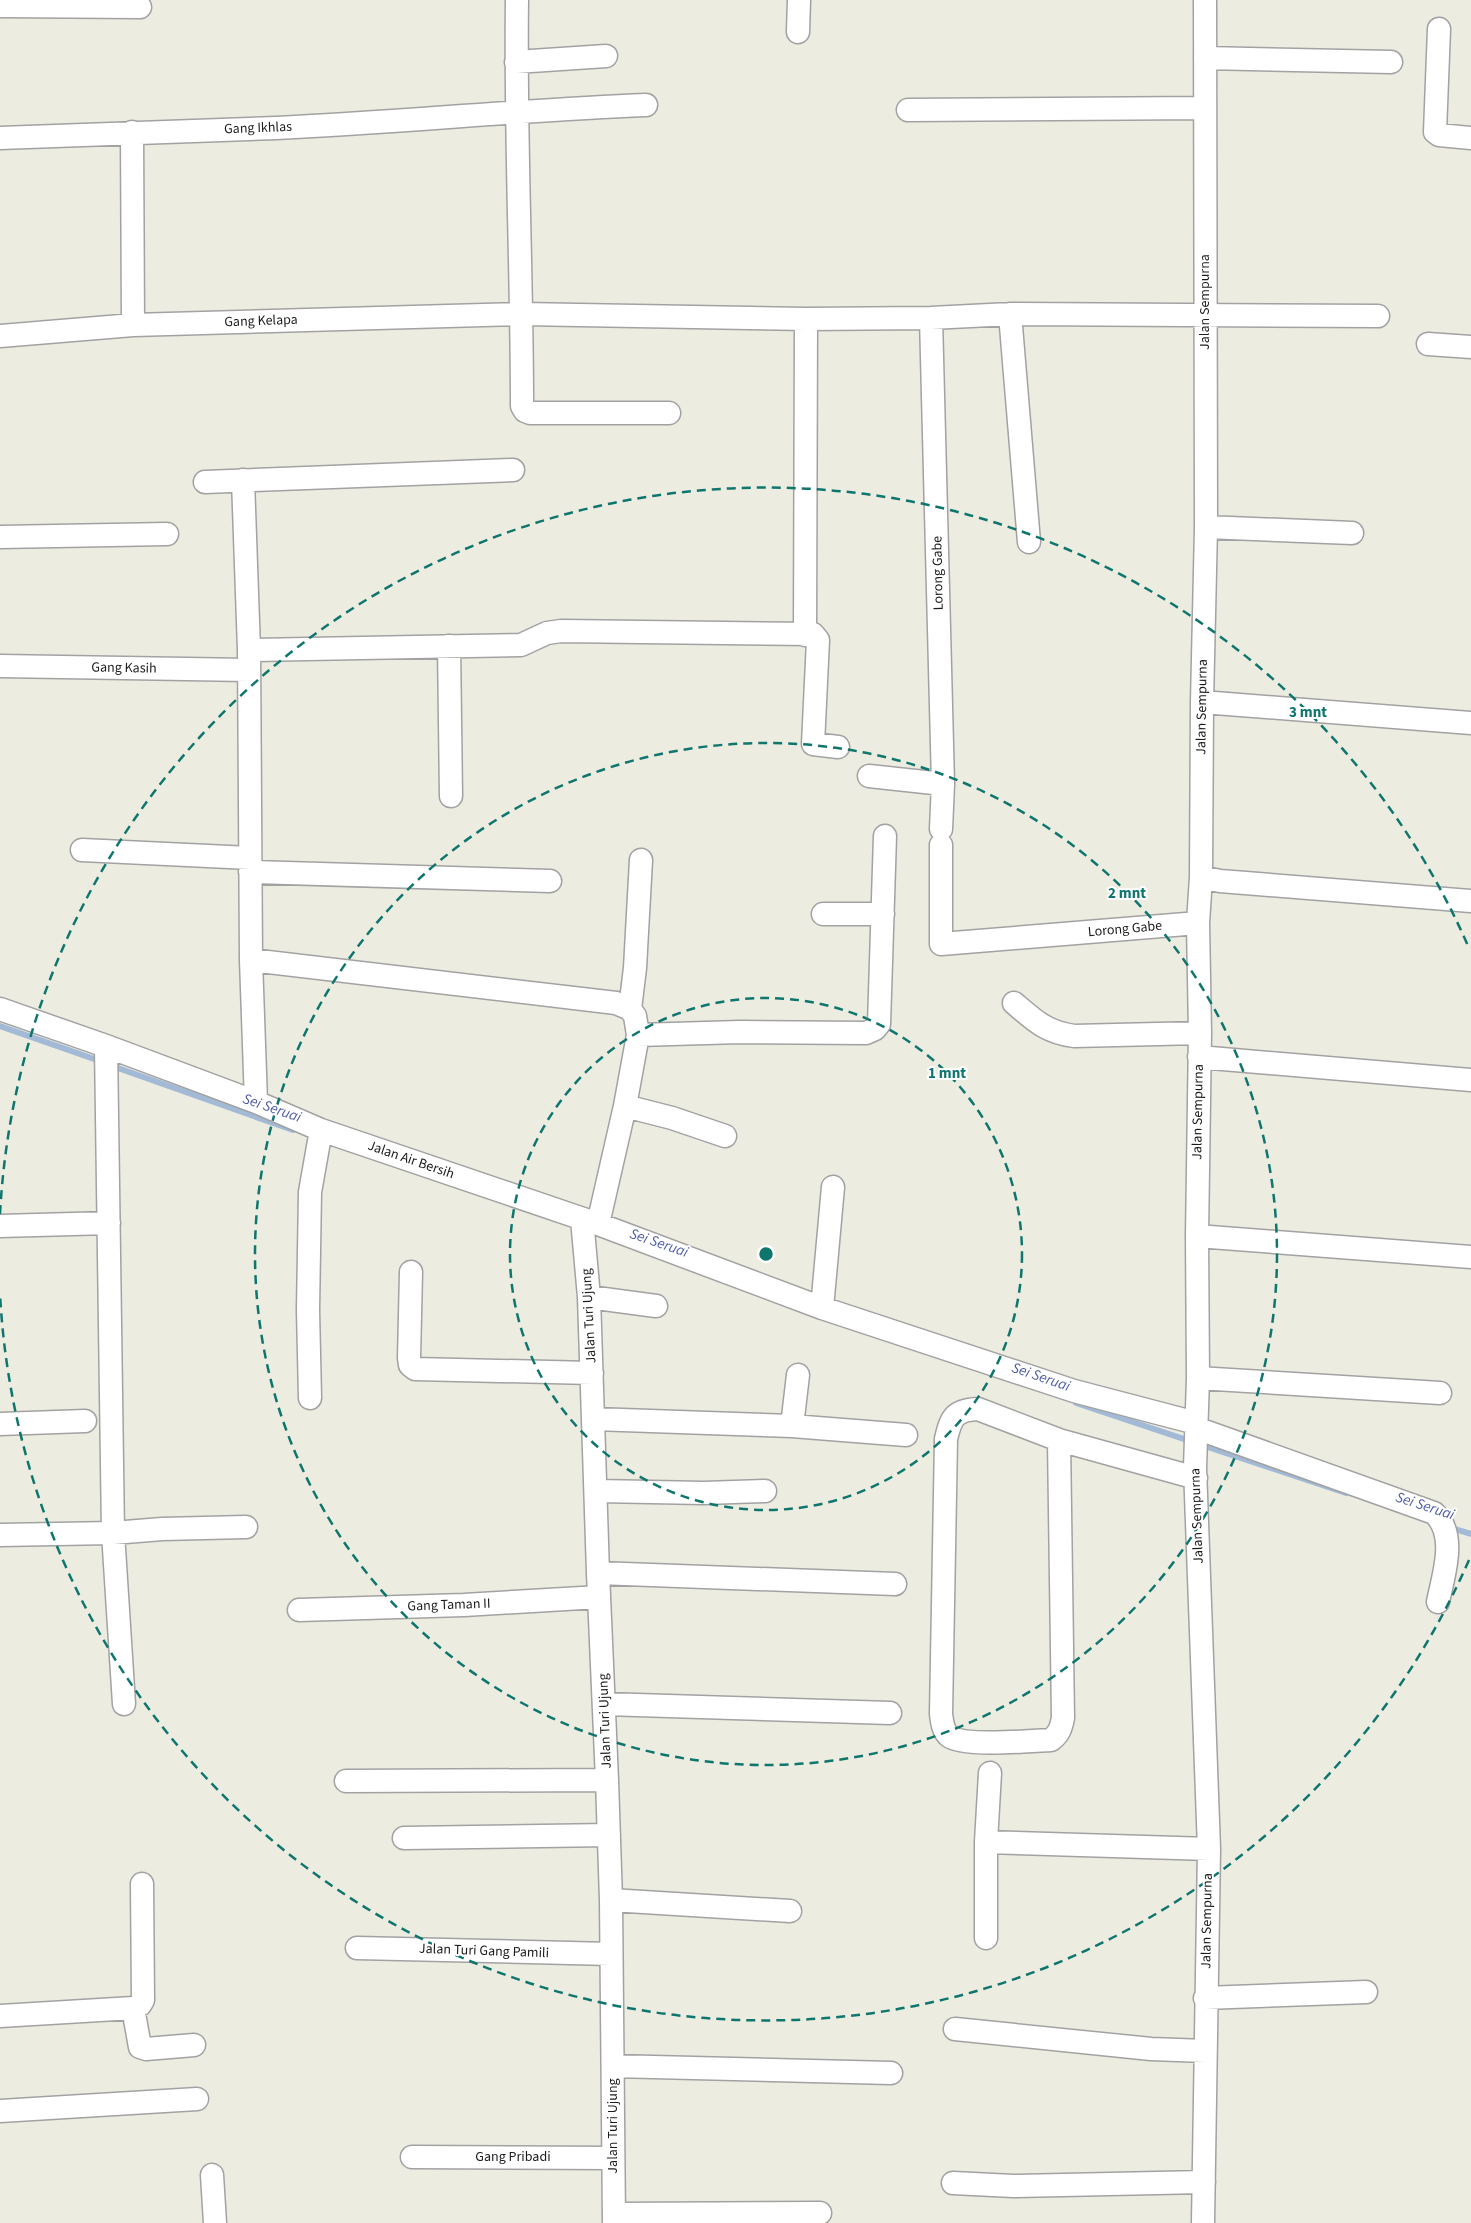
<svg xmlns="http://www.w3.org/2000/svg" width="1471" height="2223" font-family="'Source Sans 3',sans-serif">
<rect width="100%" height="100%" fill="#ecece1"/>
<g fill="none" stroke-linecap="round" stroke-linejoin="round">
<path stroke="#a3bad7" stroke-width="6" d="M 0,1026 L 97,1060
M 115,1067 L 293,1130
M 1076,1403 L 1346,1493
M 1448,1527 L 1471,1534"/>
<defs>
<path id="minor" d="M 517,0 C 515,136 522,271 522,406 L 525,411 L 530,413 L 669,413
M 0,6 L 140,7
M 1439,29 L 1435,132 L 1439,135 L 1471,138
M 798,32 L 799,0
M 1205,58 L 1391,62
M 516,62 L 606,56
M 908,110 L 1204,108
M 132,132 L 133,325
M 0,138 C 92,134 184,132 276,128 C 399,122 522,110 646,105
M 1010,314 L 1029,542
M 931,318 L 943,784 L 941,829
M 0,336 L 133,325 L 522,314 L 806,319 L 931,318 L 1010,314 L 1378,316
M 1428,344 L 1471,347
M 243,480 L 249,650 L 251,960 L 256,1102
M 205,482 L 513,470
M 1206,527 L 1352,533
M 0,537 L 167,534
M 805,635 L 806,319
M 449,646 L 451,796
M 249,650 L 521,645 L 547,633 L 561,631 L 813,634 L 818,640 L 813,744 L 838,747
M 0,666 L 248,670
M 1202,702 L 1471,723
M 869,776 L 943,784
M 941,845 L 941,944 L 1198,923
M 82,850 L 250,858
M 250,872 L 550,881
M 1201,877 L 1220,881 L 1471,901
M 823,914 L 883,914
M 251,960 L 616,1003 L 630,1009 L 635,1016 L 638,1035 L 625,1106 L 598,1224
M 1014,1003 C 1035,1021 1046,1032 1074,1036 L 1200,1033
M 0,1009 L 106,1046 L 256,1102 L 321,1130 L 598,1224 L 822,1308 L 1074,1391 L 1196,1423
M 630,1009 L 635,968 L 641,860
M 638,1035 L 740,1032 L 866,1033 L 875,1029 L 879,1024 L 885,836
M 106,1046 L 113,1533 L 124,1704
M 1199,1057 L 1471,1080
M 625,1106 L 672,1118 L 725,1136
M 582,1219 L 589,1297 L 598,1573 L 607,1780 L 611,1900 L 614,2223
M 0,1226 L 109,1223
M 1197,1236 L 1471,1257
M 411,1272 L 409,1358 L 410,1365 L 415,1369 L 592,1373
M 589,1297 L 656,1306
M 822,1308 L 833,1187
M 1198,1378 L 1440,1393
M 310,1398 L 308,1310 L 310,1192 L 321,1130
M 594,1419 L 792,1426 L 906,1435
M 0,1424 L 85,1421
M 792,1426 L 798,1375
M 1196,1428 L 1434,1513 C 1458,1535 1443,1576 1438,1602
M 1059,1440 L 1063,1718 C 1061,1728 1059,1734 1051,1740 C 1031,1741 963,1747 949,1736 C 943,1731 942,1722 941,1714 L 946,1439 C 951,1418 954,1410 978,1409 L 1059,1440 L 1196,1478
M 597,1491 L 704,1493 L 765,1491
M 0,1535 L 113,1533 L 162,1529 L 246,1527
M 598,1573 L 895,1584
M 299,1610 L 464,1605 L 599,1597
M 605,1704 L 890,1713
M 346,1781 L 607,1780
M 404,1838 L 609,1835
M 986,1842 L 1209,1849
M 611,1900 L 790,1911
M 986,1938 L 986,1842 L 990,1773
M 357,1948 L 611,1954
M 1205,1998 L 1366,1992
M 133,2008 L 140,2047 L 146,2049 L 194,2045
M 0,2016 L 133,2008 L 140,2005 L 143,2000 L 142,1884
M 955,2029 L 1151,2049 L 1205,2051
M 613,2066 L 891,2073
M 0,2111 L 197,2099
M 412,2157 L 613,2158
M 212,2175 L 215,2223
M 953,2183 L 1013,2186 L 1204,2182
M 614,2214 L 820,2213
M 1203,2223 L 1209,1849 L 1195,1468 L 1198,1378 L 1197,1236 L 1200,1033 L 1198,923 L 1201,877 L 1202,702 L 1206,527 L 1205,0"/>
</defs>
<use href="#minor" stroke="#a2a2a2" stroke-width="25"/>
<use href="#minor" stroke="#fff" stroke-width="22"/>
</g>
<g fill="none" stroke="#0f766e" stroke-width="2.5" stroke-dasharray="9 6">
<circle cx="766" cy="1254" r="256"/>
<circle cx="766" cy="1254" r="511"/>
<path d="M1469 1560A767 767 0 0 1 0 1294M0 1214A767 767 0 0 1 1469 948"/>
</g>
<g text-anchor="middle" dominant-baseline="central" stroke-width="4" stroke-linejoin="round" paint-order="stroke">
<g font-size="14" fill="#1b1b1b" stroke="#fff">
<text transform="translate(258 128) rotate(-2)">Gang Ikhlas</text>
<text transform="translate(1205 302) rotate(-90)">Jalan Sempurna</text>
<text transform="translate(261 321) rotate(-2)">Gang Kelapa</text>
<text transform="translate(938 573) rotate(-91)">Lorong Gabe</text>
<text transform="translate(124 668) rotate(1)">Gang Kasih</text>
<text transform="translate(1202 707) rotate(-89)">Jalan Sempurna</text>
<text transform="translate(1125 929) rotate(-5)">Lorong Gabe</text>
<text transform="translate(1198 1112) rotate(-89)">Jalan Sempurna</text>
<text transform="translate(411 1160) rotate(19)">Jalan Air Bersih</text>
<text transform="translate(589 1316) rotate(-93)">Jalan Turi Ujung</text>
<text transform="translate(1197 1516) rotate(-92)">Jalan Sempurna</text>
<text transform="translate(449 1605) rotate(-2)">Gang Taman II</text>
<text transform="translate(605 1721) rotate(-92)">Jalan Turi Ujung</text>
<text transform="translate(1207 1921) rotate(-89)">Jalan Sempurna</text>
<text transform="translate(484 1951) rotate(2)">Jalan Turi Gang Pamili</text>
<text transform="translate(613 2126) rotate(-90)">Jalan Turi Ujung</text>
<text x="513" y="2157">Gang Pribadi</text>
</g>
<g font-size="15" font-style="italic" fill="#4f5ca3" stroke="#fff">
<text transform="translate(272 1108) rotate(19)">Sei Seruai</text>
<text transform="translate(659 1243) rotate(19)">Sei Seruai</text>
<text transform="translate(1041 1377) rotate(19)">Sei Seruai</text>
<text transform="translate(1425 1506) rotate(18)">Sei Seruai</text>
</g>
</g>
<circle cx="766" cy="1254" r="8" fill="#0f766e" stroke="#fff" stroke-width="2.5"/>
<g font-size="15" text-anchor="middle" font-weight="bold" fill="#0f766e" stroke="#fff" stroke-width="4" stroke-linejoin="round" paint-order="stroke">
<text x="1308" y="717">3 mnt</text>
<text x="1127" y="898">2 mnt</text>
<text x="947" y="1078">1 mnt</text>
</g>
</svg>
